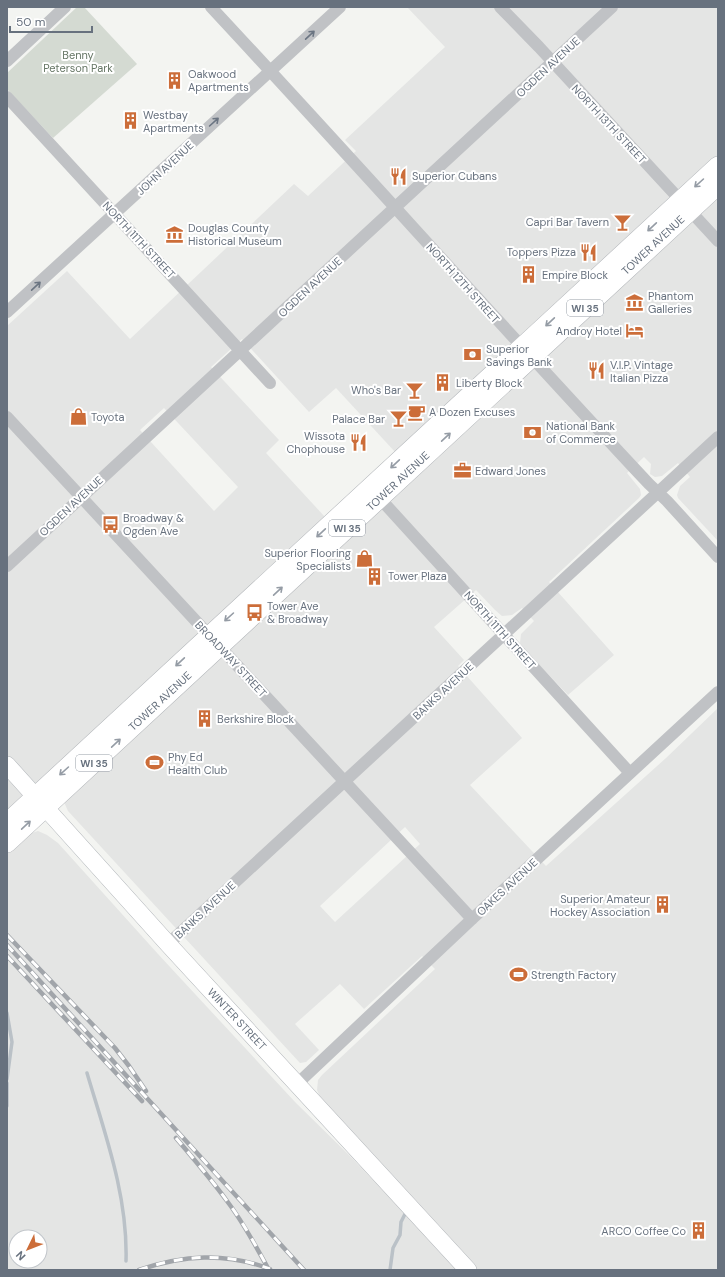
<svg xmlns="http://www.w3.org/2000/svg" width="725" height="1277" font-family="'DM Sans',sans-serif">
<rect width="100%" height="100%" fill="#f3f4f1"/>
<path fill="#e4e5e4" fill-rule="evenodd" d="M 407,7 L 718,7 L 718,155 L 396,453 L 336,388 L 309,412 L 242,339 L 211,367 L 279,440 L 266,453 L 325,517 L 7,811 L 7,326 L 67,271 L 130,339 L 294,184 L 308,196 L 356,151 L 345,140 L 445,47 ZM 164,408 L 238,487 L 214,511 L 140,430 Z
M 718,196 L 718,541 L 678,498 L 677,495 L 680,486 L 690,477 L 678,463 L 662,476 L 655,477 L 650,474 L 651,464 L 644,457 L 627,473 L 640,489 L 641,495 L 639,498 L 549,582 L 614,655 L 568,695 L 523,648 L 520,643 L 521,634 L 534,621 L 522,608 L 512,615 L 502,616 L 495,610 L 476,590 L 434,627 L 464,660 L 458,666 L 522,738 L 470,785 L 546,866 L 666,758 L 718,708 L 718,1270 L 478,1270 L 320,1097 L 317,1090 L 318,1080 L 322,1075 L 435,969 L 422,956 L 364,1009 L 340,984 L 295,1024 L 319,1050 L 306,1062 L 300,1063 L 68,811 L 64,802 ZM 405,827 L 420,844 L 335,922 L 320,906 Z
M 38,831 L 47,835 L 58,843 L 158,954 L 296,1103 L 349,1155 L 458,1270 L 7,1270 L 7,854 L 29,834 ZM 16,1237 L 40,1237 L 40,1261 L 16,1261 Z"/>
<path fill="#d4dad2" d="M 77,7 L 84,7 L 137,64 L 53,138 L 7,89 L 7,73 Z"/>
<g fill="none" stroke-linecap="round" stroke-linejoin="round">
<path stroke="#bac1c7" stroke-width="3.5" d="M 7,1013 L 12,1042 L 7,1079
M 87,1073 C 105,1134 128,1196 126,1261
M 7,1083 L 7,1106
M 390,1270 L 393,1248 L 400,1235 L 401,1222 L 405,1214"/>
<defs>
<path id="secondary" d="M 7,765 L 168,944 L 468,1270"/>
<path id="primary" d="M 7,823 L 718,166
M 7,843 L 718,185"/>
</defs>
<use href="#secondary" stroke="#b2b6ba" stroke-width="18"/>
<use href="#primary" stroke="#b1b4b8" stroke-width="20"/>
<path stroke="#c0c2c5" stroke-width="12" d="M 211,7 C 358,165 501,326 649,484 L 667,501 L 718,557
M 500,7 L 539,47 L 718,241
M 7,61 L 65,7
M 7,97 L 270,383
M 7,312 L 340,7
M 7,417 L 472,919
M 375,493 L 630,773
M 7,566 L 612,7
M 168,944 L 718,437
M 297,1084 L 472,919 L 718,692"/>
<use href="#secondary" stroke="#fff" stroke-width="17"/>
<use href="#primary" stroke="#fff" stroke-width="19"/>
<defs>
<path id="rail" d="M 7,935 L 115,1048 L 129,1066 L 146,1091
M 7,945 L 304,1270
M 7,956 L 142,1101
M 176,1138 C 193,1158 211,1179 227,1201 C 243,1222 256,1246 269,1270
M 139,1270 C 183,1255 225,1252 270,1269"/>
</defs>
<use href="#rail" stroke="#a1a5aa" stroke-width="4.5"/>
<use href="#rail" stroke="#fff" stroke-width="3" stroke-dasharray="9" stroke-linecap="butt"/>
</g>
<defs><path id="oneway-shaft" d="M-6 0H5M1.5-3L5.5 0L1.5 3" fill="none" stroke-width="1.6" stroke-linecap="round" stroke-linejoin="round"/></defs>
<g stroke="#6b7582">
<use href="#oneway-shaft" transform="translate(310 35) rotate(-43)"/>
<use href="#oneway-shaft" transform="translate(214 122) rotate(-42)"/>
<use href="#oneway-shaft" transform="translate(36 286) rotate(-43)"/>
</g>
<g stroke="#959ca5">
<use href="#oneway-shaft" transform="translate(699 183) rotate(138)"/>
<use href="#oneway-shaft" transform="translate(652 227) rotate(137)"/>
<use href="#oneway-shaft" transform="translate(550 322) rotate(137)"/>
<use href="#oneway-shaft" transform="translate(446 437) rotate(-43)"/>
<use href="#oneway-shaft" transform="translate(395 464) rotate(137)"/>
<use href="#oneway-shaft" transform="translate(321 533) rotate(137)"/>
<use href="#oneway-shaft" transform="translate(278 591) rotate(-43)"/>
<use href="#oneway-shaft" transform="translate(229 617) rotate(138)"/>
<use href="#oneway-shaft" transform="translate(180 662) rotate(137)"/>
<use href="#oneway-shaft" transform="translate(116 743) rotate(-43)"/>
<use href="#oneway-shaft" transform="translate(64 771) rotate(138)"/>
<use href="#oneway-shaft" transform="translate(26 825) rotate(-43)"/>
</g>
<defs>
<symbol id="building-bare" viewBox="-9 -9 18 18"><path d="M-4-6H4V6H1V3H-1V6H-4ZM-2.5-4.3h1.7v1.8h-1.7ZM.8-4.3h1.7v1.8H.8ZM-2.5-1h1.7V.8h-1.7ZM.8-1h1.7V.8H.8Z" fill="#cc6d39" stroke="#fff" stroke-width="2.5" paint-order="stroke"/></symbol>
<symbol id="restaurant-bare" viewBox="-9 -9 18 18"><path d="M-5-6h1v4h1v-4h1v4h1v-4h1v5L-1.5 .5V6h-2V.5L-5-1ZM5-6V6H3V1.5H1.5Q1.5-4 5-6Z" fill="#cc6d39" stroke="#fff" stroke-width="2.5" paint-order="stroke"/></symbol>
<symbol id="bar-bare" viewBox="-9 -9 18 18"><path d="M-6-5H6L.8 .8V4.5H3.5V6h-7V4.5H-.8V.8Z" fill="#cc6d39" stroke="#fff" stroke-width="2.5" paint-order="stroke"/></symbol>
<symbol id="museum-bare" viewBox="-9 -9 18 18"><path d="M0-6L6-3V-2H-6V-3ZM-5-1h2V3h-2ZM-1-1h2V3h-2ZM3-1h2V3H3ZM-6 4H6V6H-6Z" fill="#cc6d39" stroke="#fff" stroke-width="2.5" paint-order="stroke"/></symbol>
<symbol id="hotel-bare" viewBox="-9 -9 18 18"><path d="M-6-4.5h1.5V1H6V5H4.5V3h-9V5H-6ZM-4 0a1.8 1.8 0 1 1 3.6 0ZM.5 0V-2.5h3Q6-2.5 6 0Z" fill="#cc6d39" stroke="#fff" stroke-width="2.5" paint-order="stroke"/></symbol>
<symbol id="bank-bare" viewBox="-9 -9 18 18"><path d="M-6-4H6V4H-6ZM0-2.3a2.3 2.3 0 1 0 0 4.6a2.3 2.3 0 1 0 0-4.6Z" fill="#cc6d39" stroke="#fff" stroke-width="2.5" paint-order="stroke"/></symbol>
<symbol id="cafe-bare" viewBox="-9 -9 18 18"><path d="M-5.5-4.5H6V0H3Q3 3.5 0 3.5H-2.5Q-5.5 3.5-5.5 0ZM3-3.2v2h1.7v-2ZM-6 4.5H4V6H-6Z" fill="#cc6d39" stroke="#fff" stroke-width="2.5" paint-order="stroke"/></symbol>
<symbol id="shop-bare" viewBox="-9 -9 18 18"><path d="M-5-2.5h2.3a2.7 3.5 0 0 1 5.4 0H5L5.5 6h-11ZM-1.5-2.5h3a1.5 2.3 0 0 0-3 0Z" fill="#cc6d39" stroke="#fff" stroke-width="2.5" paint-order="stroke"/></symbol>
<symbol id="office-bare" viewBox="-9 -9 18 18"><path d="M-6-3h4V-5.5h4V-3h4V5H-6ZM-1-4.5V-3h2v-1.5ZM-6 0V1H6V0Z" fill="#cc6d39" stroke="#fff" stroke-width="2.5" paint-order="stroke"/></symbol>
<symbol id="bus-bare" viewBox="-9 -9 18 18"><path d="M-5-6H5V4H4V6H2V4H-2V6H-4V4H-5ZM-3.5-4V0h7V-4ZM-3.5 1.2v1.5H-2V1.2ZM2 1.2v1.5H3.5V1.2Z" fill="#cc6d39" stroke="#fff" stroke-width="2.5" paint-order="stroke"/></symbol>
<symbol id="stadium-bare" viewBox="-9 -9 18 18"><path d="M0-5a6.5 5 0 1 0 0 10a6.5 5 0 1 0 0-10ZM-3.5-1.8h7v3.6h-7Z" fill="#cc6d39" stroke="#fff" stroke-width="2.5" paint-order="stroke"/></symbol>
</defs>
<g fill-rule="evenodd">
<use href="#building-bare" x="162" y="68" width="25" height="25"/>
<use href="#building-bare" x="118" y="108" width="25" height="25"/>
<use href="#restaurant-bare" x="386" y="164" width="25" height="25"/>
<use href="#bar-bare" x="610" y="210" width="25" height="25"/>
<use href="#museum-bare" x="162" y="222" width="25" height="25"/>
<use href="#restaurant-bare" x="576" y="240" width="25" height="25"/>
<use href="#building-bare" x="516" y="262" width="25" height="25"/>
<use href="#museum-bare" x="622" y="290" width="25" height="25"/>
<use href="#hotel-bare" x="622" y="318" width="25" height="25"/>
<use href="#bank-bare" x="460" y="342" width="25" height="25"/>
<use href="#restaurant-bare" x="584" y="358" width="25" height="25"/>
<use href="#building-bare" x="430" y="370" width="25" height="25"/>
<use href="#bar-bare" x="402" y="378" width="25" height="25"/>
<use href="#cafe-bare" x="404" y="400" width="25" height="25"/>
<use href="#shop-bare" x="66" y="404" width="25" height="25"/>
<use href="#bar-bare" x="386" y="406" width="25" height="25"/>
<use href="#bank-bare" x="520" y="420" width="25" height="25"/>
<use href="#restaurant-bare" x="346" y="430" width="25" height="25"/>
<use href="#office-bare" x="450" y="458" width="25" height="25"/>
<use href="#bus-bare" x="98" y="512" width="25" height="25"/>
<use href="#shop-bare" x="352" y="546" width="25" height="25"/>
<use href="#building-bare" x="362" y="564" width="25" height="25"/>
<use href="#bus-bare" x="242" y="600" width="25" height="25"/>
<use href="#building-bare" x="192" y="706" width="25" height="25"/>
<use href="#stadium-bare" x="142" y="750" width="25" height="25"/>
<use href="#building-bare" x="650" y="892" width="25" height="25"/>
<use href="#stadium-bare" x="506" y="962" width="25" height="25"/>
<use href="#building-bare" x="686" y="1218" width="25" height="25"/>
</g>
<g text-anchor="middle" dominant-baseline="central" stroke-width="4" stroke-linejoin="round" paint-order="stroke">
<g fill="#fff" stroke="#959ca5" stroke-width="1">
<rect x="567" y="300" width="36" height="16" rx="3"/>
<rect x="329" y="520" width="36" height="16" rx="3"/>
<rect x="76" y="755" width="36" height="16" rx="3"/>
</g>
<g font-size="10" font-weight="bold" fill="#67717e">
<text x="585" y="308">WI 35</text>
<text x="347" y="528">WI 35</text>
<text x="94" y="763">WI 35</text>
</g>
<g font-size="11" fill="#667665" stroke="#fff">
<text x="78" y="55">Benny<tspan x="78" dy="13">Peterson Park</tspan></text>
</g>
<g font-size="11" fill="#67717e" stroke="#fff">
<text transform="translate(548 67) rotate(-43)">OGDEN AVENUE</text>
<text transform="translate(609 124) rotate(47)">NORTH 13TH STREET</text>
<text transform="translate(165 168) rotate(-43)">JOHN AVENUE</text>
<text transform="translate(139 240) rotate(47)">NORTH 11TH STREET</text>
<text transform="translate(653 245) rotate(-43)">TOWER AVENUE</text>
<text transform="translate(463 283) rotate(48)">NORTH 12TH STREET</text>
<text transform="translate(310 287) rotate(-43)">OGDEN AVENUE</text>
<text transform="translate(398 481) rotate(-43)">TOWER AVENUE</text>
<text transform="translate(71 506) rotate(-43)">OGDEN AVENUE</text>
<text transform="translate(500 630) rotate(48)">NORTH 11TH STREET</text>
<text transform="translate(231 659) rotate(47)">BROADWAY STREET</text>
<text transform="translate(443 691) rotate(-43)">BANKS AVENUE</text>
<text transform="translate(160 701) rotate(-43)">TOWER AVENUE</text>
<text transform="translate(507 887) rotate(-43)">OAKES AVENUE</text>
<text transform="translate(205 910) rotate(-43)">BANKS AVENUE</text>
<text transform="translate(237 1019) rotate(47)">WINTER STREET</text>
</g>
<g font-size="11" fill="#67717e" stroke="#fff" text-anchor="start">
<text x="188" y="74">Oakwood<tspan x="188" dy="13">Apartments</tspan></text>
<text x="143" y="115">Westbay<tspan x="143" dy="13">Apartments</tspan></text>
<text x="412" y="176">Superior Cubans</text>
<text x="609" y="222" text-anchor="end">Capri Bar Tavern</text>
<text x="188" y="228">Douglas County<tspan x="188" dy="13">Historical Museum</tspan></text>
<text x="576" y="252" text-anchor="end">Toppers Pizza</text>
<text x="542" y="275">Empire Block</text>
<text x="648" y="296">Phantom<tspan x="648" dy="13">Galleries</tspan></text>
<text x="622" y="331" text-anchor="end">Androy Hotel</text>
<text x="486" y="349">Superior<tspan x="486" dy="13">Savings Bank</tspan></text>
<text x="610" y="365">V.I.P. Vintage<tspan x="610" dy="13">Italian Pizza</tspan></text>
<text x="456" y="383">Liberty Block</text>
<text x="401" y="390" text-anchor="end">Who's Bar</text>
<text x="429" y="412">A Dozen Excuses</text>
<text x="91" y="417">Toyota</text>
<text x="385" y="419" text-anchor="end">Palace Bar</text>
<text x="546" y="426">National Bank<tspan x="546" dy="13">of Commerce</tspan></text>
<text x="345" y="436" text-anchor="end">Wissota<tspan x="345" dy="13">Chophouse</tspan></text>
<text x="475" y="471">Edward Jones</text>
<text x="123" y="518">Broadway &amp;<tspan x="123" dy="13">Ogden Ave</tspan></text>
<text x="351" y="553" text-anchor="end">Superior Flooring<tspan x="351" dy="13">Specialists</tspan></text>
<text x="388" y="576">Tower Plaza</text>
<text x="267" y="606">Tower Ave<tspan x="267" dy="13">&amp; Broadway</tspan></text>
<text x="217" y="719">Berkshire Block</text>
<text x="168" y="757">Phy Ed<tspan x="168" dy="13">Health Club</tspan></text>
<text x="650" y="899" text-anchor="end">Superior Amateur<tspan x="650" dy="13">Hockey Association</tspan></text>
<text x="531" y="975">Strength Factory</text>
<text x="686" y="1231" text-anchor="end">ARCO Coffee Co</text>
</g>
</g>
<rect width="725" height="1277" fill="none" stroke="#67717e" stroke-width="16"/>
<g transform="translate(28 1249) rotate(227)"><circle r="19" fill="#ffffff" stroke="#c2c6cb"/>
<path d="M0-3L7 15L0 10L-7 15Z" fill="#cc6d39"/>
<text y="-6" font-size="11" font-weight="bold" text-anchor="middle" fill="#67717e">N</text>
</g>
<path d="M10 26v6h82v-6" fill="none" stroke="#67717e" stroke-width="2"/>
<text x="16" y="26" font-size="12" fill="#67717e" stroke="#ffffff" stroke-width="3" paint-order="stroke">50 m</text>
</svg>
